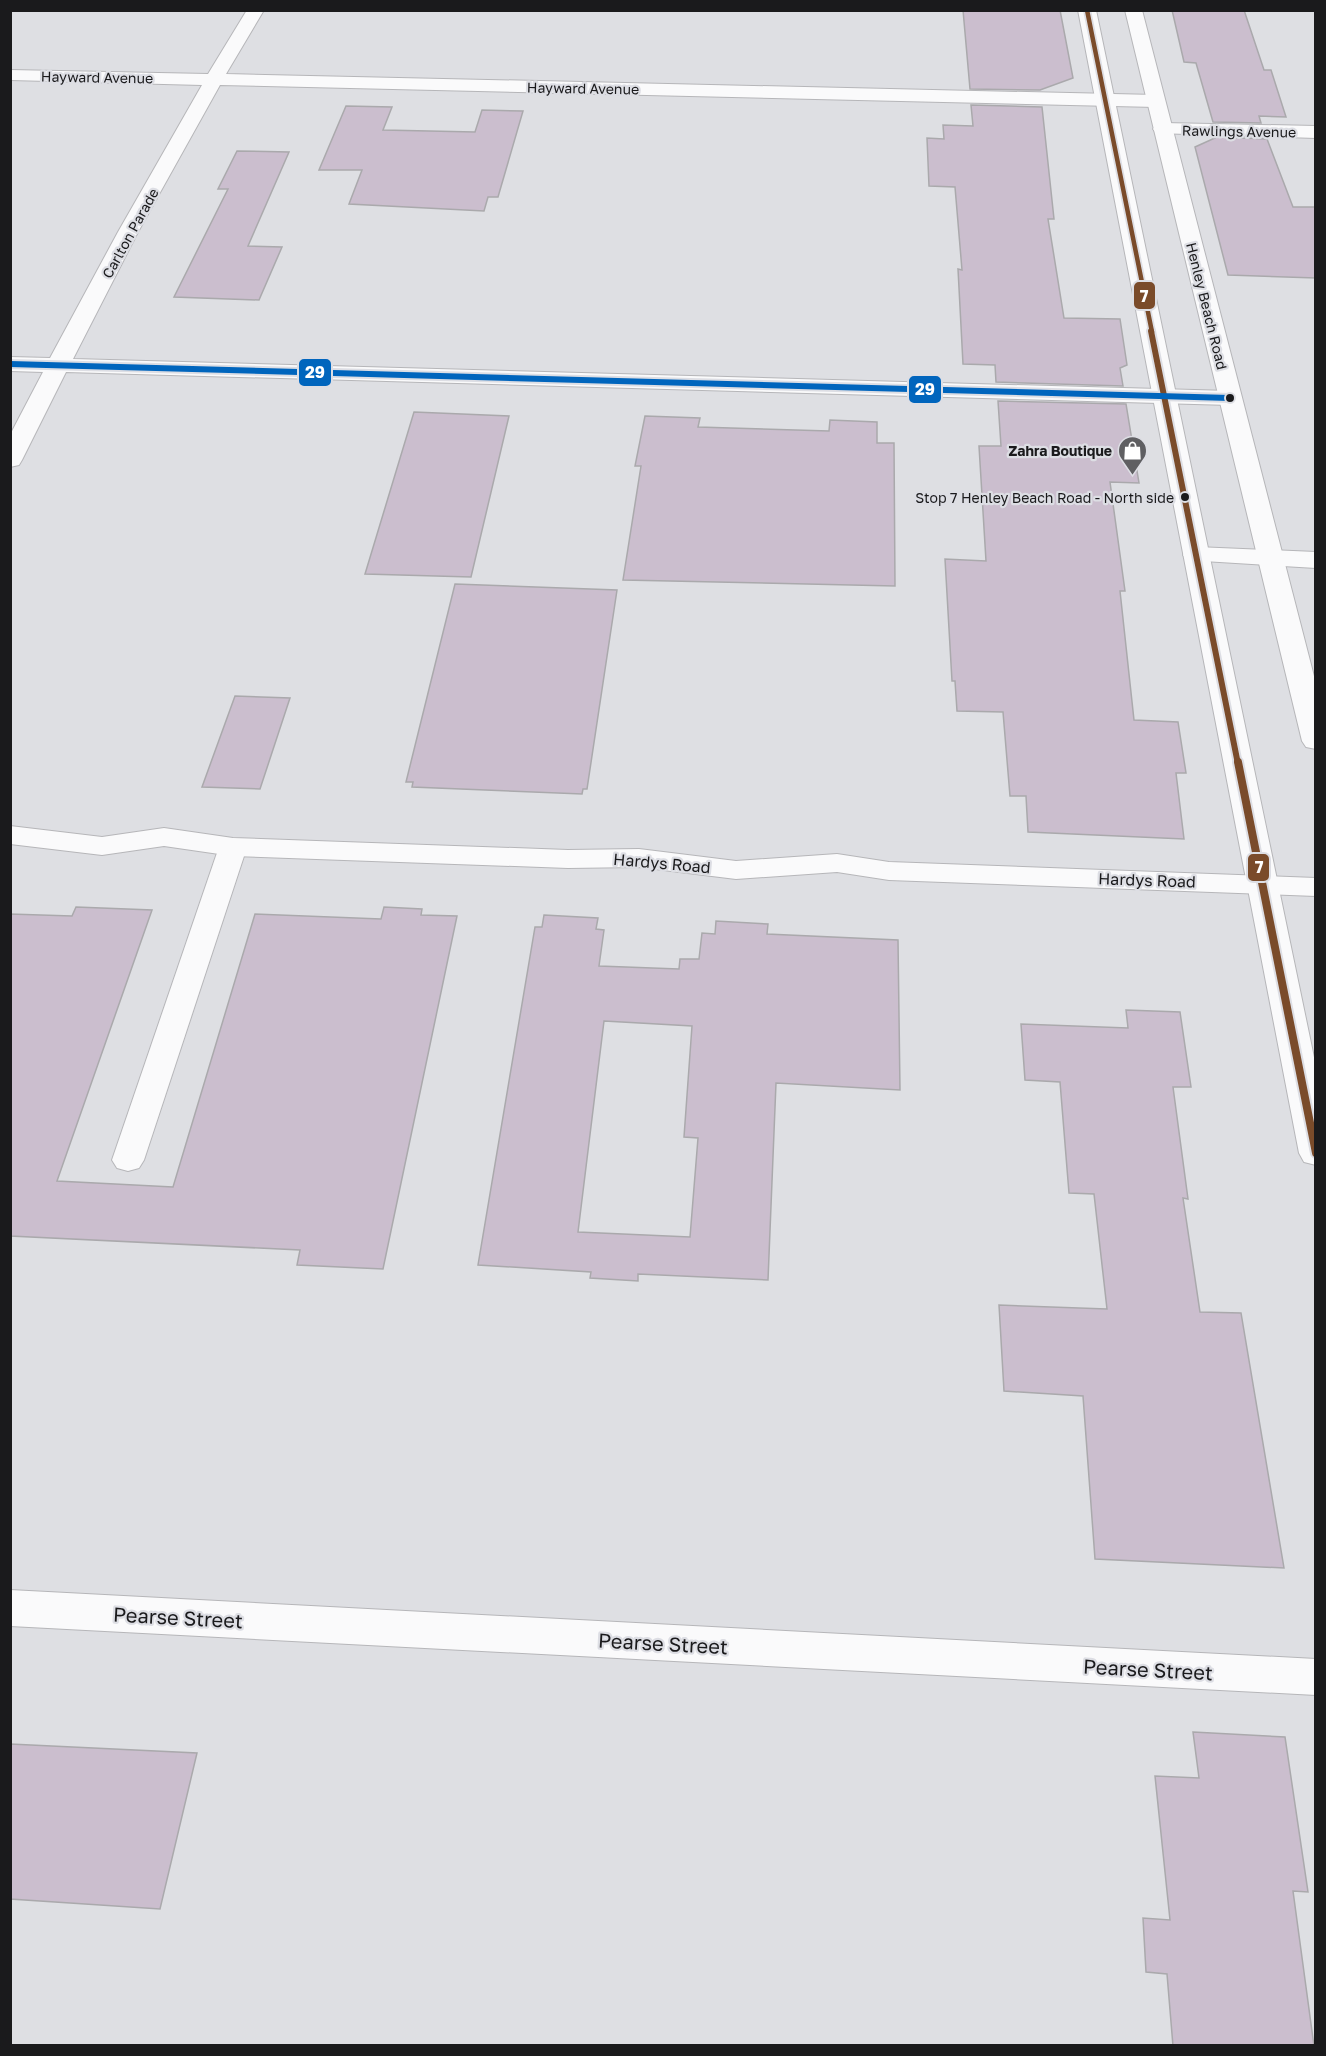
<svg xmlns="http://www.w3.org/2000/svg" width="1326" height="2056" font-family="'Golos Text',sans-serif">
<rect width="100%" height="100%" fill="#dedfe3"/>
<path fill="#cbbece" stroke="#aaa9ac" stroke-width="1.5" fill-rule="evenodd" d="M 963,10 L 1060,10 L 1073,78 L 1040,90 L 970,89 Z
M 1172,10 L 1244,10 L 1264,70 L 1271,70 L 1286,117 L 1259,116 L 1261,123 L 1213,122 L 1196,63 L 1184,62 Z
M 971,105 L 1042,107 L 1054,219 L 1048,219 L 1064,318 L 1120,319 L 1127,365 L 1120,368 L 1123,386 L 996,382 L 995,365 L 963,364 L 958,269 L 962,270 L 955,187 L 929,186 L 927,138 L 944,139 L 943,125 L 973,126 Z
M 346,106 L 392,107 L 383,130 L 475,132 L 482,110 L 523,111 L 498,197 L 488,197 L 484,211 L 349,204 L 362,170 L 319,170 Z
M 1217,137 L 1267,139 L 1293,207 L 1316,207 L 1316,278 L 1228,275 L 1195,147 Z
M 237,151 L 289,152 L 248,246 L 282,247 L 259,300 L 174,297 L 228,189 L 218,189 Z
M 998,401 L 1126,404 L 1139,483 L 1110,482 L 1125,591 L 1120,591 L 1134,720 L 1178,722 L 1186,773 L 1176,773 L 1184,839 L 1028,832 L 1026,796 L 1010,796 L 1003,712 L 957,711 L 955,681 L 952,681 L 945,559 L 986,561 L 979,446 L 1001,446 Z
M 414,412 L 509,416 L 471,577 L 365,574 Z
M 645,416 L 700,418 L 698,427 L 829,431 L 830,420 L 877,422 L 877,443 L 894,443 L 895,586 L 623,580 L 641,466 L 635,466 Z
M 455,584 L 617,590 L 587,789 L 583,789 L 582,794 L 412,787 L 413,782 L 406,782 Z
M 235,696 L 290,698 L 260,789 L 202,787 Z
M 76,907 L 152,910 L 57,1181 L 173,1187 L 255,914 L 381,919 L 384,907 L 422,909 L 421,915 L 457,916 L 383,1269 L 297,1265 L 300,1250 L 10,1236 L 10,914 L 72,916 Z
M 544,915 L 598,918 L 596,929 L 604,930 L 599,966 L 679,969 L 680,959 L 699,959 L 702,933 L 715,934 L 716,921 L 768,924 L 767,934 L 898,940 L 900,1090 L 776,1083 L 768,1280 L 638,1274 L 638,1281 L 590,1278 L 591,1272 L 478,1265 L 535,927 L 542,927 ZM 604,1021 L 692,1026 L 684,1137 L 698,1138 L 690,1237 L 578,1232 Z
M 1126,1010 L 1180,1012 L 1191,1087 L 1173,1087 L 1188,1199 L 1183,1198 L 1200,1312 L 1241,1313 L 1284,1568 L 1095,1559 L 1083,1396 L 1004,1391 L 999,1305 L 1107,1309 L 1094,1194 L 1069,1193 L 1060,1082 L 1025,1080 L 1021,1024 L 1128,1028 Z
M 1193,1732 L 1285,1737 L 1308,1892 L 1293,1891 L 1314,2046 L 1173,2046 L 1167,1974 L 1146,1972 L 1143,1918 L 1170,1920 L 1155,1776 L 1199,1778 Z
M 10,1744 L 197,1753 L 160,1909 L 10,1899 Z"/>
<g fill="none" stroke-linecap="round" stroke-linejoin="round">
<defs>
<path id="service" d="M 233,839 L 243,841 L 247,847 L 144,1160 L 139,1168 L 128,1171 L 117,1168 L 112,1160 L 219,847 L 223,841 Z"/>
<path id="minor" d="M 247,10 L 264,10 L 226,74 L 1156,95 L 1165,101 L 1156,107 L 220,85 L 138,232 L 73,359 L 1230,391 L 1238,393 L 1242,398 L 1238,403 L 1230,405 L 66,372 L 22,460 L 19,465 L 10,467 L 10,435 L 43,372 L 10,371 L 10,357 L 50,358 L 118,232 L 202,85 L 10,80 L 10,70 L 208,74 Z
M 1163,123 L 1316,126 L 1316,138 L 1156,133 L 1153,129 L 1156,125 Z
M 1196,547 L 1316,552 L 1316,568 L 1187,560 L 1183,555 L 1187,550 Z
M 10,1590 L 1316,1659 L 1316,1695 L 10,1626 Z"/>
<path id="tertiary" d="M 10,826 L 102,837 L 164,828 L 233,838 L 568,850 L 639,849 L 736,861 L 837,854 L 889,862 L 1316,878 L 1316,896 L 889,880 L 837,872 L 736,879 L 639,867 L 568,868 L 233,856 L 164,846 L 102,855 L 10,844 Z"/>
<path id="secondary" d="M 1078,10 L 1096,10 L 1316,1067 L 1316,1165 L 1304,1162 L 1299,1153 Z
M 1125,10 L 1142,10 L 1316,684 L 1316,749 L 1306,747 L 1302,741 Z"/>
</defs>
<use href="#service" stroke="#b6b6b9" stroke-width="2"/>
<use href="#minor" stroke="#b6b6b9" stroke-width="2"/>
<use href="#tertiary" stroke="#b6b6b9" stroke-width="2"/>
<use href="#secondary" stroke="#b6b6b9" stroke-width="2"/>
<use href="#service" fill="#fafafb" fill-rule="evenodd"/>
<use href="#minor" fill="#fafafb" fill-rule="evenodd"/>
<use href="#tertiary" fill="#fafafb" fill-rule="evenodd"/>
<use href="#secondary" fill="#fafafb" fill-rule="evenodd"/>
<defs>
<path id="bus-1-far2" d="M 1087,10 L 1152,332"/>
<path id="bus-1-far1" d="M 1151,331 L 1238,764"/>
<path id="bus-1" d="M 1238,762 L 1316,1153"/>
<path id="bus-2" d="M 10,364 L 1230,398"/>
</defs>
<use href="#bus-1-far2" stroke="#dddee4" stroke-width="8"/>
<use href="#bus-1-far1" stroke="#dddee4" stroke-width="10"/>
<use href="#bus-1" stroke="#dddee4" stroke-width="12"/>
<use href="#bus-2" stroke="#dddee4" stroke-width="10"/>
<use href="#bus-1-far2" stroke="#7a4b2a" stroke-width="4.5"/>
<use href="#bus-1-far1" stroke="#7a4b2a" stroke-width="6"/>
<use href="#bus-1" stroke="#7a4b2a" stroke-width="8"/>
<use href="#bus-2" stroke="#0065bd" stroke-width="6"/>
</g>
<defs>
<symbol id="shop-pin" viewBox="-11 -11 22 30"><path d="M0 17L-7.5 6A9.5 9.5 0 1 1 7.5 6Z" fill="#5f5f62" stroke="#dddee4"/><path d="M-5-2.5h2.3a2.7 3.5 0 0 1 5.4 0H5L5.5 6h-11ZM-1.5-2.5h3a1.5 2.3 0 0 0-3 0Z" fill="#fff"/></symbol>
</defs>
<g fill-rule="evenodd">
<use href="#shop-pin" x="1116" y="434" width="33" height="45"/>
</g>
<g fill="#1a1a1c" stroke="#dddee4" stroke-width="2">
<circle cx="1230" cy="398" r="5"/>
<circle cx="1185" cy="497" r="5"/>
</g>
<g text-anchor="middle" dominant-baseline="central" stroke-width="4.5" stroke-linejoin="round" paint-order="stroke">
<g font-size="14" fill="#1a1a1c" stroke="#dddee4">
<text transform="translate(97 77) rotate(1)">Hayward Avenue</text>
<text transform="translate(583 88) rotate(1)">Hayward Avenue</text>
<text transform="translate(1239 131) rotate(1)">Rawlings Avenue</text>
<text transform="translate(130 233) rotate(-61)">Carlton Parade</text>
<text transform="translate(1207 306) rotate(76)">Henley Beach Road</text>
</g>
<g font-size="14" font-weight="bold" fill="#1a1a1c" stroke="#dddee4" text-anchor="end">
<text x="1112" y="450">Zahra Boutique</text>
</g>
<g font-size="14" fill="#1a1a1c" stroke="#dddee4" text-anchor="end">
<text x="1174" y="497">Stop 7 Henley Beach Road - North side</text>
</g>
<g font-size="16" fill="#1a1a1c" stroke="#dddee4">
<text transform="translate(662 863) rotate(5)">Hardys Road</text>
<text transform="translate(1147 880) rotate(2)">Hardys Road</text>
</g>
<g font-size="20" fill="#1a1a1c" stroke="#dddee4">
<text transform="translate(178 1617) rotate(3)">Pearse Street</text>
<text transform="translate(663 1643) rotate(3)">Pearse Street</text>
<text transform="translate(1148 1669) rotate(3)">Pearse Street</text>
</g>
</g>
<g stroke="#dddee4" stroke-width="2">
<rect x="1133" y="281" width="23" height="29" rx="6" fill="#7a4b2a"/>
<rect x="298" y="358" width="34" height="29" rx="6" fill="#0065bd"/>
<rect x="908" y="375" width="34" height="29" rx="6" fill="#0065bd"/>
<rect x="1247" y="853" width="23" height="29" rx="6" fill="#7a4b2a"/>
</g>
<g font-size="16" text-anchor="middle" font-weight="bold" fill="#fff">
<text x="1144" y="302">7</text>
<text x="315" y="378">29</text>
<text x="925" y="395">29</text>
<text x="1259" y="873">7</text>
</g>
<rect width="1326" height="2056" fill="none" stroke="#1a1a1c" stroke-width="24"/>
</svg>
